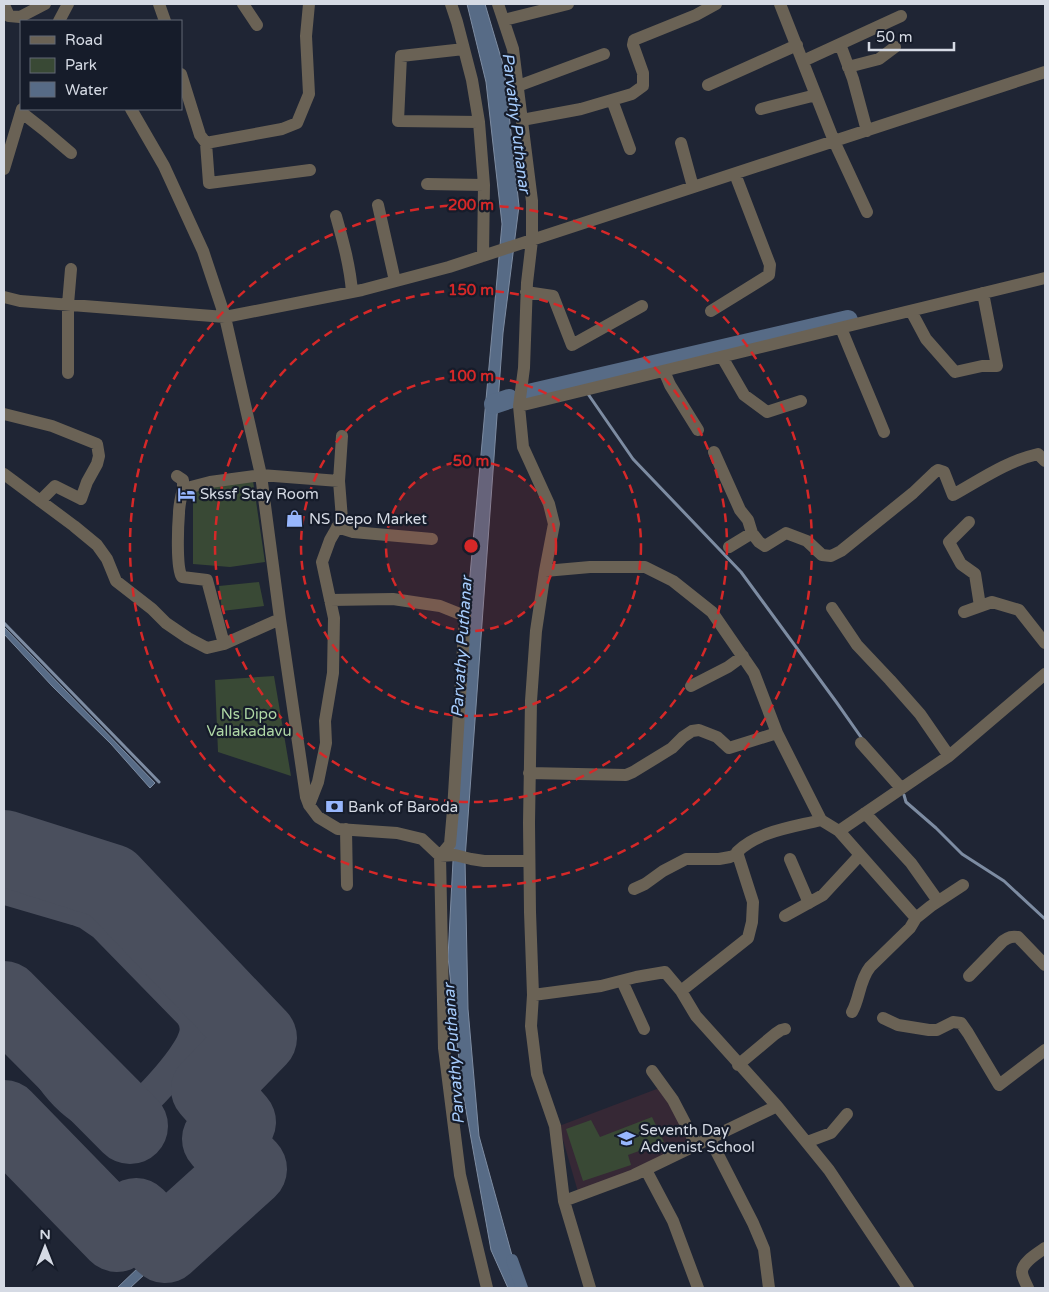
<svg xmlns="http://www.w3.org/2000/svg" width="1049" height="1292" font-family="'Varela Round',sans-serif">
<rect width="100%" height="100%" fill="#1f2534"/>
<path fill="#362835" d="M 662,1087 L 696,1152 L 578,1192 L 559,1126 Z"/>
<path fill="#394935" d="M 252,474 L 265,562 L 230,567 L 193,564 L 193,484 Z
M 259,582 L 264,606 L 222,611 L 219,586 Z
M 274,676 L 291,776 L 218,752 L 215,680 Z
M 652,1117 L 664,1142 L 628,1155 L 631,1165 L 583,1181 L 566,1129 L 591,1120 L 600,1137 Z"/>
<path fill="#576b86" stroke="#7d8ca2" d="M 467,4 L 485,4 L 504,68 L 519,206 L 503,333 L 465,859 L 468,1009 L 479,1136 L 521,1288 L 508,1288 L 491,1250 L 462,1088 L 448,957 L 465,630 L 502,224 L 486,82 Z
M 4,627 L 155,783 L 150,788 L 111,744 L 52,686 L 4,634 Z
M 140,1266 L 146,1273 L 130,1288 L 117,1288 Z"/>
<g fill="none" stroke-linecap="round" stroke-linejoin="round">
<path stroke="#7d8ca2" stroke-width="3" d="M 588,394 L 633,459 L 741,572 L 837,703 L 863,740
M 4,623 L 159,782
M 904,795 L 906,802 L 936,828 L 962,854 L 1004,881 L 1045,919"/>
<path stroke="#576b86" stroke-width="12" d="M 512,1260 L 522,1288"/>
<path stroke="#576b86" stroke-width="20" d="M 524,395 L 848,320
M 494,404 L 509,399"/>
<path stroke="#4a4f5d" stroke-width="31" d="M 4,889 L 76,910 L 87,914 L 103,925 L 190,1014 C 196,1022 197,1030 193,1039 C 187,1058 138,1113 120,1120 C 113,1123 105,1121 98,1118 C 59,1101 42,1065 23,1030 C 17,1019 12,1007 4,997"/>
<path stroke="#4a4f5d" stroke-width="76" d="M 4,848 L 111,882 L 259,1038 L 209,1089 L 238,1122 L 220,1139 L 249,1169 L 165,1245 L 136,1216 L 117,1234 L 4,1118
M 4,999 L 130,1126"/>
<path stroke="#6a6255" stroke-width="12" d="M 159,4 L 165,21
M 243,4 L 257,25
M 451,4 L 457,22 L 472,80 L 479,122 L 484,185 L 483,256
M 498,4 L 513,49 L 532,201 L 532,240 L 527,283 L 524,368 L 519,406 L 523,447 L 549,504 L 554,524 L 545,571 L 536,631 L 531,701 L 529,823 L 530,912 L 533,995 L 531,1026 L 537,1074 L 555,1126 L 564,1201 L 590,1288
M 780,4 L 834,141 L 867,212
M 4,5 L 9,16 L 20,17 L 45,4
M 504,20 L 568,4
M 59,21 L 68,4
M 840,44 L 853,79 L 867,131
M 464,49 L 401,56 L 398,121 L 479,122
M 803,61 L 901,16
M 848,67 L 879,59 L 895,47
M 181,74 L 200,135 L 206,143 L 209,183 L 310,170
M 708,85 L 797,45
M 518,86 L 604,54
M 612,100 L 630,149
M 131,109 L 164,166 L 203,251 L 225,317 L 362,290 L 449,267 L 1045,72
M 761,109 L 816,95
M 21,112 L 44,130 L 71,153
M 522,120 L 581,109 L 632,94 L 643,86 L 643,73 L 633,45 L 634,40 L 696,15 L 716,4
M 206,143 L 282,129 L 297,123 L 309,94 L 306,36 L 309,4
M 681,143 L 693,187
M 4,169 L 22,109
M 427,184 L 484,185
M 378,205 L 395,281
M 336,216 C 343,241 350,266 352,292
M 526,292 L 553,296 L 572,345 L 642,306
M 4,297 L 20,301 L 225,317 L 261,475 L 280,619 L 306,797 L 309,805 L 318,817 L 338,829 L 397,833 L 422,839 L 440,856 L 444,1048 L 460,1175 L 487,1288
M 711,311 L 769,275 L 770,265 L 735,174
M 911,311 L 926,339 L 955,372 L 982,366 L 997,366 L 983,293
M 841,328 C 855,363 870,397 884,432
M 722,357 L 744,395 L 767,412 L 801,401
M 664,371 L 670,385 L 698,430
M 68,373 L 68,304 L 71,269
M 519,406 L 1045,278
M 4,414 L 52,426 L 97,444 L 99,456 L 97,464 L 87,482 L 81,499 L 55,486 L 40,501
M 714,452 L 740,510 L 748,520 L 752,533
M 4,474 L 74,526 L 97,545 L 107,559 L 116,581 L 152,609 L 166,623 L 188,638 L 207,648 L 224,644 L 280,619
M 177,476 L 183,480 L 183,489
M 339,481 L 342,436
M 969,522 L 949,542 L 961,564 L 975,574 L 980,606
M 337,527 L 353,532 L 432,539
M 729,547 L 752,533 L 759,542 L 765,546 L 786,533 L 807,541 L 822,555 L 831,556 L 841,551 L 913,493 L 935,472 L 938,470 L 944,472 L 953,495 C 980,480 1007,461 1038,454 L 1045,461
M 545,571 L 590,567 L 645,567 L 673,581 L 712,612 L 754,673 L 777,733 L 821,820 L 839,831 L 916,918
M 330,600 L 393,599 L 440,606 L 465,616 L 453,810 L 450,844 L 440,856
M 832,608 L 857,645 L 890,680 L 920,714 L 949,756
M 964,612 L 992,602 L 1019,610 L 1045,643
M 224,644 L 207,580 L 182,577 C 176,568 178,525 179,513 C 179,505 181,497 183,489 L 210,482 L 261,475 L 339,481 L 342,519 L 330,540 L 322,562 L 334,618 L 333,673 L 325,721 L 326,743 L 318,782 L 309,805
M 691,686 L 728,667 L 743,656
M 861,743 L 901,788
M 529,773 L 626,775 L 633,772 L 672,748 L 683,737 L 692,731 L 699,730 L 717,737 L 729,748 L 777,733
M 865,813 L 911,863 L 938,901
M 346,829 L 347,885
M 839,831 L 949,756 L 1045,674
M 440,856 L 455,855 L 471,859 L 484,861 L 529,861
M 790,859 L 809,903
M 634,889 L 645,884 L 663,871 L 686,859 L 719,859 L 730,857 L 738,854
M 785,916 L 823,895 L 860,855
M 969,976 L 1003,941 C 1009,937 1012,936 1018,937 L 1045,965
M 622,981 L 644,1029
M 681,991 L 748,938 L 752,922 L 753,902 L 737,852 C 758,831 794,827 821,820
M 533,995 L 601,986 L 636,977 L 665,972 L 681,991 L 696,1016 L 777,1106 L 829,1170 L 908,1288
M 852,1012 C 860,998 859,981 870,967 L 910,928 L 916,918 L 931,906 L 963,885
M 883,1018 L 898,1025 L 929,1030 L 937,1030 L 953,1022 L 961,1023 L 968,1033 L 999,1085 L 1045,1050
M 738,1065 L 775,1034 L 781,1030 L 785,1029
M 652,1071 L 673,1100 L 697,1146
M 710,1139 L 753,1223 L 764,1249 L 769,1288
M 807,1142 L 831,1133 L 847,1114
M 646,1170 L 673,1221 L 698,1288
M 564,1201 L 634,1175 L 777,1106
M 1028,1288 C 1026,1283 1022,1277 1022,1272 C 1022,1262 1038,1253 1045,1248"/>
</g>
<circle cx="471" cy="546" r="85" fill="#d62828" fill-opacity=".12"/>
<g fill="none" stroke="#d62828" stroke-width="2.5" stroke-dasharray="9 6">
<circle cx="471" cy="546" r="85"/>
<circle cx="471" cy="546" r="170"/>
<circle cx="471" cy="546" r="256"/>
<circle cx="471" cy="546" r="341"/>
</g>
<defs>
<symbol id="hotel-bare" viewBox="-9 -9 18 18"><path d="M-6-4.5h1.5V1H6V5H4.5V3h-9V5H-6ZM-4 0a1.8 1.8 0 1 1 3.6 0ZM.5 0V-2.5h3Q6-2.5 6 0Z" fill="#97b6fd" stroke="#161c2a" stroke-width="2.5" paint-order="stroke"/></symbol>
<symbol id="shop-bare" viewBox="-9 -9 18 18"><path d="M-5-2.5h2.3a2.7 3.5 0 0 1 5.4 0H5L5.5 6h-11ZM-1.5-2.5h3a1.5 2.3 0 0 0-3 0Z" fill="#97b6fd" stroke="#161c2a" stroke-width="2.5" paint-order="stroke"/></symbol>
<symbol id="bank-bare" viewBox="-9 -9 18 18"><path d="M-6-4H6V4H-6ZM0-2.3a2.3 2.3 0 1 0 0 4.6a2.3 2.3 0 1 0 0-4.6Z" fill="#97b6fd" stroke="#161c2a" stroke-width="2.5" paint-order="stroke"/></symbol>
<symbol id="school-bare" viewBox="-9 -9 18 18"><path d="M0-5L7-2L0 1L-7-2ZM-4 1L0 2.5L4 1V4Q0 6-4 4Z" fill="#97b6fd" stroke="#161c2a" stroke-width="2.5" paint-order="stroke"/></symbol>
</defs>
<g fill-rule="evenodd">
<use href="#hotel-bare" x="174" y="482" width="25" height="25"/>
<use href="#shop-bare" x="282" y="506" width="25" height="25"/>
<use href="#bank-bare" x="322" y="794" width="25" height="25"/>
<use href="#school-bare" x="614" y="1126" width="25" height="25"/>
</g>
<g text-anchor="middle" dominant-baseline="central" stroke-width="4.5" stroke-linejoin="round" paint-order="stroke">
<g font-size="15" fill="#d5dae4" stroke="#161c2a" text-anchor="start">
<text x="200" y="494">Skssf Stay Room</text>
<text x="309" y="519">NS Depo Market</text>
<text x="348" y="807">Bank of Baroda</text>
<text x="640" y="1130">Seventh Day<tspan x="640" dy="17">Advenist School</tspan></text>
</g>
<g font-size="15" fill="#afd7a5" stroke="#161c2a">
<text x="249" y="714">Ns Dipo<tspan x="249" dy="17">Vallakadavu</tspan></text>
</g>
<g font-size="16" font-style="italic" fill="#a7cdfe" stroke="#161c2a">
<text transform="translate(516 123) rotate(83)">Parvathy Puthanar</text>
<text transform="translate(462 647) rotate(-86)">Parvathy Puthanar</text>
<text transform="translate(454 1054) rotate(-94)">Parvathy Puthanar</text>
</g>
</g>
<circle cx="471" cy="546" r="8" fill="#d62828" stroke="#161c2a" stroke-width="2.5"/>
<g font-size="15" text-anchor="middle" font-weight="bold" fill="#d62828" stroke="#161c2a" stroke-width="4.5" stroke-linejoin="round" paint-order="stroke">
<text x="471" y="210">200 m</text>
<text x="471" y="295">150 m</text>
<text x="471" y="381">100 m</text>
<text x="471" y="466">50 m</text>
</g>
<rect width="1049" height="1292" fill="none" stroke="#d5dae4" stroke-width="10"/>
<rect x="20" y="20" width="162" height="90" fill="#161c2a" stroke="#626874"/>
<rect x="30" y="36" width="25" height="8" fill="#6a6255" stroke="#626874"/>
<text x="65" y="45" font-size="15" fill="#d5dae4">Road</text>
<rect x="30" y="58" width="25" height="15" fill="#394935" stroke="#626874"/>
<text x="65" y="70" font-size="15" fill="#d5dae4">Park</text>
<rect x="30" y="82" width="25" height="15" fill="#576b86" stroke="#626874"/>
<text x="65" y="95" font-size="15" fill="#d5dae4">Water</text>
<g transform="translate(45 1247)" stroke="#161c2a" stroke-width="4" paint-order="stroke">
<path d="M0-4L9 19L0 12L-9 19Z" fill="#d5dae4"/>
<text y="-8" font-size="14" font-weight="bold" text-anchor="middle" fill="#d5dae4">N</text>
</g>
<path d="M869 42v8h85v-8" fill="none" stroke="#d5dae4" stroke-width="2.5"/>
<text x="876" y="42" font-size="15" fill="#d5dae4" stroke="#161c2a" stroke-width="4" paint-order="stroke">50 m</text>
</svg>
